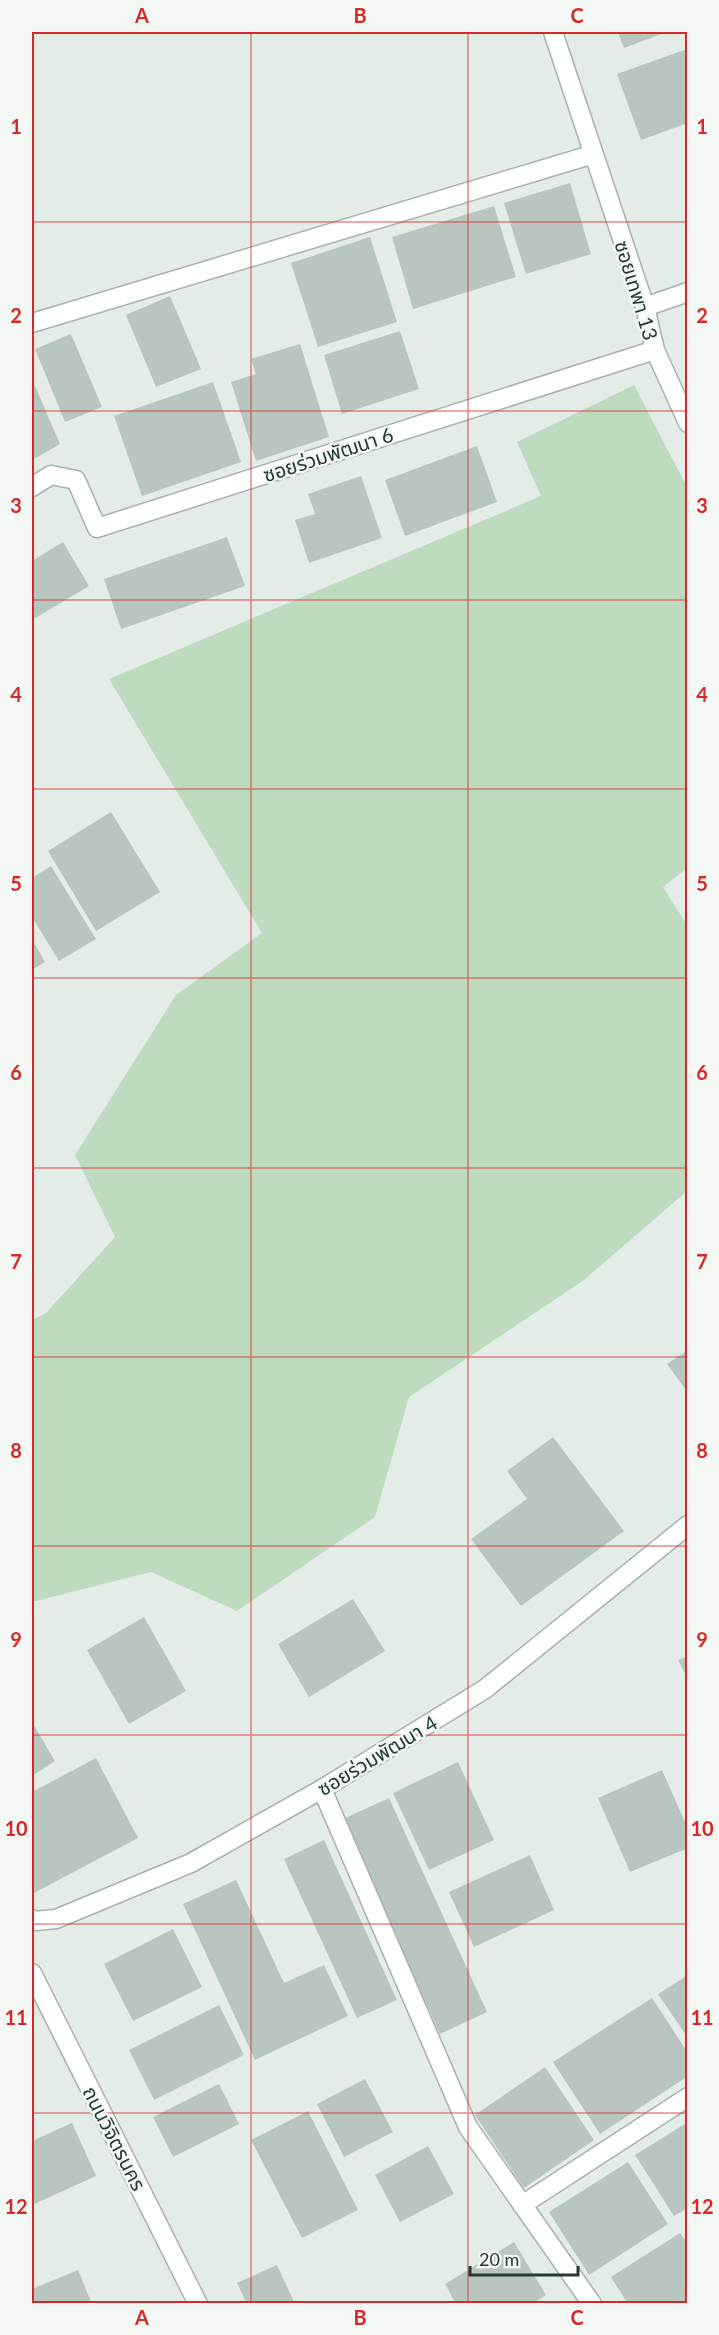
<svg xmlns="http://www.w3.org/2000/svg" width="719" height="2335" font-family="Lato,'Noto Sans Thai',sans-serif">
<rect width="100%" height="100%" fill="#e3ece6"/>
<path fill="#bedbc0" d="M 634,385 L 687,487 L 687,868 L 663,887 L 687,925 L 687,1191 L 584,1280 L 409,1397 L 375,1517 L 237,1611 L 151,1572 L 32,1602 L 32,1320 L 46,1313 L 115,1237 L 75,1155 L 176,995 L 262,933 L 109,679 L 541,496 L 517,442 Z"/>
<path fill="#b8c6bf" d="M 618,32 L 667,32 L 624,48 Z
M 687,49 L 688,123 L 641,140 L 617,74 Z
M 570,183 L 591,254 L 526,274 L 504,203 Z
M 494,206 L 516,277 L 413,309 L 392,237 Z
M 370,237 L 397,322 L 318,347 L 291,263 Z
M 170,296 L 201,369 L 156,387 L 126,315 Z
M 400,331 L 419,389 L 342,414 L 324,355 Z
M 71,334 L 102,407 L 65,422 L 35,349 Z
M 300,344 L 329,437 L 256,461 L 231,382 L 256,374 L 251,359 Z
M 32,379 L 60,444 L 32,460 Z
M 213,382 L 241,462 L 142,496 L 114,416 Z
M 477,446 L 497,502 L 405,536 L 385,480 Z
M 361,476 L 382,538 L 309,563 L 295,520 L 315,514 L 308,494 Z
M 227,537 L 245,586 L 121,629 L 104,579 Z
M 63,542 L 89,586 L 32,620 L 32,561 Z
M 111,812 L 160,892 L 96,931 L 48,851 Z
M 51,866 L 96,939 L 59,961 L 32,917 L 32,878 Z
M 32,939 L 45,962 L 32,970 Z
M 688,1350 L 688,1393 L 667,1364 Z
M 553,1437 L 624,1531 L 521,1606 L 471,1539 L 527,1499 L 507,1471 Z
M 353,1599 L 385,1651 L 309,1697 L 278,1644 Z
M 144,1617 L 186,1691 L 129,1724 L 87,1650 Z
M 688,1656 L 688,1679 L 678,1660 Z
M 32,1722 L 55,1761 L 32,1776 Z
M 96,1758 L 138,1838 L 32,1894 L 32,1792 Z
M 458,1762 L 494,1840 L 429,1870 L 393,1793 Z
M 662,1770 L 688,1829 L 688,1848 L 630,1872 L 598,1798 Z
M 389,1798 L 487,2012 L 440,2034 L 343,1819 Z
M 324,1840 L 397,2000 L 357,2018 L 284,1859 Z
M 530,1855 L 554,1910 L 474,1947 L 449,1892 Z
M 236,1880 L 284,1983 L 324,1965 L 348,2016 L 255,2060 L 183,1904 Z
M 173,1929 L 202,1987 L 133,2021 L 104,1964 Z
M 688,1975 L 688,2038 L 658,1994 Z
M 652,1998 L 688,2053 L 688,2076 L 600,2134 L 553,2062 Z
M 219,2005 L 244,2055 L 154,2100 L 129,2050 Z
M 545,2067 L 594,2140 L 524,2188 L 475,2115 Z
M 365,2079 L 393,2132 L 344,2157 L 317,2104 Z
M 219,2084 L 239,2124 L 173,2157 L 153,2117 Z
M 308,2111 L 358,2210 L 302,2238 L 251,2140 Z
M 688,2122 L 688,2208 L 674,2216 L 635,2155 Z
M 72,2123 L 96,2176 L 32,2205 L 32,2141 Z
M 428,2146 L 454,2194 L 400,2222 L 375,2175 Z
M 628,2162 L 668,2224 L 589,2275 L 549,2212 Z
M 680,2233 L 688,2244 L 688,2304 L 628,2304 L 611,2277 Z
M 514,2242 L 546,2295 L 532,2304 L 456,2304 L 445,2284 Z
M 277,2265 L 295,2304 L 247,2304 L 237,2283 Z
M 78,2270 L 92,2304 L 32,2304 L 32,2289 Z"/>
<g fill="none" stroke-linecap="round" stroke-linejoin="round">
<defs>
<path id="minor" d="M 553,32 L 645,307 L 655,350 L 688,423
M 645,307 L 688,292
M 32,323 L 594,154
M 32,487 L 51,475 L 76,480 L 97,528 L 655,350
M 322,1789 L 468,2127 L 592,2304
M 32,1919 L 35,1921 L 56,1919 L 191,1863 L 322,1789 L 485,1689 L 688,1525
M 32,1973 L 198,2304
M 522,2205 L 688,2097"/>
</defs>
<use href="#minor" stroke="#a6b3ac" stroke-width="21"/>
<use href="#minor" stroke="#fff" stroke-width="18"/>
</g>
<path fill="none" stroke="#d62828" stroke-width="1.5" stroke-opacity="0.55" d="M 251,32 L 251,2304M 468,32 L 468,2304M 32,222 L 688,222M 32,411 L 688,411M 32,600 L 688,600M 32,789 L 688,789M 32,978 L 688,978M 32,1168 L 688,1168M 32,1357 L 688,1357M 32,1546 L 688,1546M 32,1735 L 688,1735M 32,1924 L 688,1924M 32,2113 L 688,2113"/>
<g text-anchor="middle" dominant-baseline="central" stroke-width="5" stroke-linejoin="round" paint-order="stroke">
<g font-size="20" fill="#243b31" stroke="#f3f8f5">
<text transform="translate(637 290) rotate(73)">ซอยเทพา 13</text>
<text transform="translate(328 454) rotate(-18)">ซอยร่วมพัฒนา 6</text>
<text transform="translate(377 1755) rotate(-31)">ซอยร่วมพัฒนา 4</text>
<text transform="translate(115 2138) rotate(63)">ถนนวิจิตรนคร</text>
</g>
</g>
<rect width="719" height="2335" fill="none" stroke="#f3f8f5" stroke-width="66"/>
<path d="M470 2266v9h108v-9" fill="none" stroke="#243b31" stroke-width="3"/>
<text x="479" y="2266" font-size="18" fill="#243b31" stroke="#f3f8f5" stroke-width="4.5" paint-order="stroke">20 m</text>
<rect x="33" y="33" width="653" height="2269" fill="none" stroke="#d62828" stroke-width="2"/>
<g font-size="20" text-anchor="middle" font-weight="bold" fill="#d62828">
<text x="142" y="23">A</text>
<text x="360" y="23">B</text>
<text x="577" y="23">C</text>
<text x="16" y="134">1</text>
<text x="702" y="134">1</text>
<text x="16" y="323">2</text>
<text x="702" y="323">2</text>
<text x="16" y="513">3</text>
<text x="702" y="513">3</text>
<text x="16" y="702">4</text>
<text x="702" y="702">4</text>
<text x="16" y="891">5</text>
<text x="702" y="891">5</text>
<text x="16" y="1080">6</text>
<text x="702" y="1080">6</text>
<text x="16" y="1269">7</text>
<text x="702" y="1269">7</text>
<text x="16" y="1458">8</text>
<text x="702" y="1458">8</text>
<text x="16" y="1647">9</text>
<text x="702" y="1647">9</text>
<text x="16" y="1836">10</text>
<text x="702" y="1836">10</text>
<text x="16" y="2025">11</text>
<text x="702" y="2025">11</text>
<text x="16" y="2214">12</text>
<text x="702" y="2214">12</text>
<text x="142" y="2325">A</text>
<text x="360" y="2325">B</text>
<text x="577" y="2325">C</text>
</g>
</svg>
